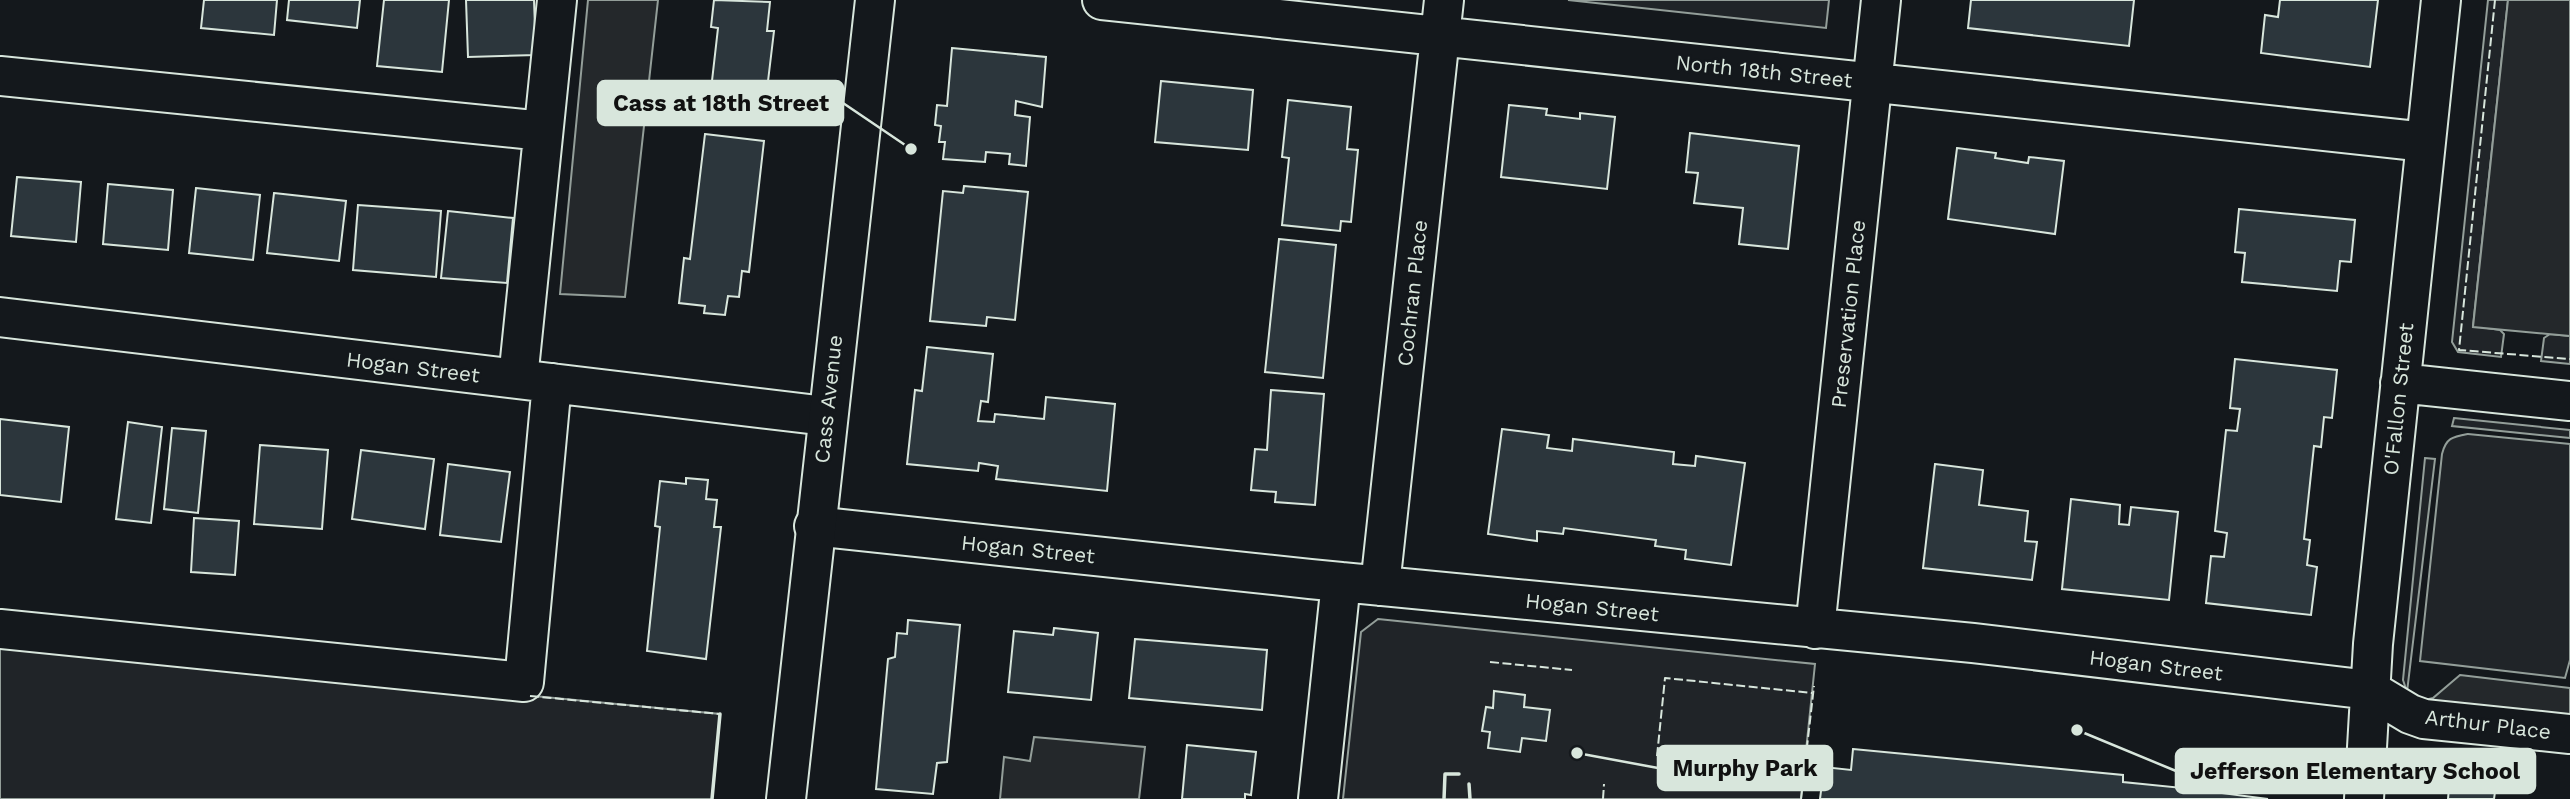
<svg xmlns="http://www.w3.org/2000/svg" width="2570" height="799" font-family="'Work Sans',sans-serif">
<rect width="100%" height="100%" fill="#14181c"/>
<path fill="#202428" stroke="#939e99" stroke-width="2" d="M 1568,0 L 1829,0 L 1826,28 Z
M 2488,0 L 2508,0 L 2473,326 L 2500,330 L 2504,334 L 2501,357 L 2458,352 L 2452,342 Z
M 2550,334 L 2570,336 L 2570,364 L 2541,361 L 2544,338 Z
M 2454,418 L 2570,430 L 2570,438 L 2452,426 Z
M 2468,434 L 2570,444 L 2570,660 L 2565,678 L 2420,661 L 2442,454 C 2446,438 2452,437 2468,434 Z
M 2425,458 L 2435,459 L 2407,692 L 2403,680 Z
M 1378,619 L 1815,664 L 1801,799 L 1343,799 L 1361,632 Z
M 0,644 L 720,714 L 712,799 L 0,799 Z"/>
<path fill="#24282b" stroke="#939e99" stroke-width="2" d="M 588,0 L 658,0 L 625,297 L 560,294 Z
M 2508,0 L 2570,0 L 2570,336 L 2473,327 Z
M 2460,675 L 2570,688 L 2570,715 L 2425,700 L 2433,698 Z
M 1034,737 L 1145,747 L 1139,799 L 1000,799 L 1004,757 L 1030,761 Z"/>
<path fill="#2c363c" stroke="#d8e6dc" stroke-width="2" d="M 204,0 L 277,0 L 274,35 L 201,28 Z
M 289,0 L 360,0 L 357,28 L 287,20 Z
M 384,0 L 449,0 L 442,72 L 377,66 Z
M 466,0 L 534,0 L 536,55 L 468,57 Z
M 714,0 L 770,2 L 767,31 L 774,31 L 763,123 L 708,116 L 718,28 L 711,27 Z
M 1971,0 L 2134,0 L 2129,46 L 1968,28 Z
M 2280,0 L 2378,0 L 2370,67 L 2261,53 L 2265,15 L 2278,17 Z
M 952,48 L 1046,57 L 1042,107 L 1016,101 L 1015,115 L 1030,117 L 1026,166 L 1009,164 L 1010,154 L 986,152 L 985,162 L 943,159 L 945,142 L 939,142 L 941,126 L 935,125 L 937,105 L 947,106 Z
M 1161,81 L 1253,90 L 1248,150 L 1155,142 Z
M 1288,100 L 1351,107 L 1347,149 L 1358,150 L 1351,222 L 1341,221 L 1340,231 L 1282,225 L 1289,158 L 1282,157 Z
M 1509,105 L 1547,109 L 1546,115 L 1580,119 L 1580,113 L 1615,117 L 1607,189 L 1501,177 Z
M 1690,133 L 1799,146 L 1788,249 L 1739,244 L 1743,208 L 1694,203 L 1698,173 L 1686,172 Z
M 705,134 L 764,141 L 749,272 L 742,271 L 739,297 L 728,296 L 725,315 L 704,313 L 705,306 L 679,303 L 684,258 L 690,259 Z
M 1957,148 L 1996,153 L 1995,158 L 2028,163 L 2029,157 L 2064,161 L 2055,234 L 1948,219 Z
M 17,177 L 81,182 L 76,242 L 11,236 Z
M 108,184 L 173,190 L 168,250 L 103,244 Z
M 964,186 L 1028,192 L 1015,320 L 987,317 L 986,326 L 930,321 L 943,191 L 963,193 Z
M 196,188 L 260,195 L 253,260 L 189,253 Z
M 274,193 L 346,201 L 339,261 L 267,253 Z
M 358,205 L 441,211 L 436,277 L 353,270 Z
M 2239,209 L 2355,220 L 2351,262 L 2340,261 L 2337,291 L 2242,282 L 2245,253 L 2235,252 Z
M 448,211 L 513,218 L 507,283 L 441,278 Z
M 1279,239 L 1336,245 L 1323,378 L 1265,372 Z
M 927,347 L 993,354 L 988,402 L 981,401 L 978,421 L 994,422 L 995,414 L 1044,419 L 1046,397 L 1115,404 L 1107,491 L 996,479 L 998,466 L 979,463 L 978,471 L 907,464 L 915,390 L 922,391 Z
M 2235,359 L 2337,370 L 2332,418 L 2324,417 L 2321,447 L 2314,446 L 2304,539 L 2310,540 L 2307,565 L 2317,567 L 2311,615 L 2206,603 L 2211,556 L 2224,557 L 2227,533 L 2215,531 L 2226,430 L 2237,431 L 2240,409 L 2230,408 Z
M 1271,390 L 1324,394 L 1315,505 L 1275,502 L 1276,492 L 1251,490 L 1255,449 L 1267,450 Z
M 0,419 L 69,427 L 61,502 L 0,495 Z
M 128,422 L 162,427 L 151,523 L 116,519 Z
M 172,428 L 206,431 L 198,513 L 164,509 Z
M 1502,429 L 1549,435 L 1547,448 L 1572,451 L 1573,439 L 1674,452 L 1673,464 L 1695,466 L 1696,456 L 1745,463 L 1731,565 L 1685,559 L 1686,550 L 1655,546 L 1656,540 L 1564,528 L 1563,534 L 1537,531 L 1537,541 L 1488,534 Z
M 260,445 L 328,450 L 322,529 L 254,524 Z
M 361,450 L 434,459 L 425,529 L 352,519 Z
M 448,464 L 510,472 L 501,542 L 440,535 Z
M 1935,464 L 1983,470 L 1979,505 L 2028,511 L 2025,541 L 2037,542 L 2032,580 L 1923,568 Z
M 686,478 L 708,480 L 706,499 L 717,500 L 714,527 L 721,527 L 706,659 L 647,651 L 660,527 L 655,526 L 660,481 L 686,484 Z
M 2071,499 L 2120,505 L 2119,524 L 2129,525 L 2131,507 L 2178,512 L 2169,600 L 2062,589 Z
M 194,518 L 239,521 L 235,575 L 191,572 Z
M 908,620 L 960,625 L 947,762 L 937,763 L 933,794 L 876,789 L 888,659 L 895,657 L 897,633 L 907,634 Z
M 1054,628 L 1098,633 L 1091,700 L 1008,692 L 1014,631 L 1053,635 Z
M 1135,639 L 1267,650 L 1262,710 L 1129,698 Z
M 1494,691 L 1525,695 L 1524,707 L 1550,710 L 1546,741 L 1522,738 L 1520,752 L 1488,748 L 1490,732 L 1482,731 L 1486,707 L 1493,708 Z
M 1187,745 L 1256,752 L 1251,795 L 1245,794 L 1245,799 L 1182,799 Z
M 1853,749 L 2123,775 L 2123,782 L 2182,788 L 2183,764 L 2223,767 L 2221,793 L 2268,799 L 1820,799 L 1824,767 L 1851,770 Z
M 2449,787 L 2495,792 L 2494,799 L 2448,799 Z"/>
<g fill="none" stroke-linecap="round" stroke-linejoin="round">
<defs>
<path id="minor" d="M 1102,0 L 2426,142
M 0,76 L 543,131
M 0,317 L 826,416
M 518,379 L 557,0
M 2400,383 L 2570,401
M 814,526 L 1310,579 L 1973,643 L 2370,690 L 2410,714 L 2424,719 L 2570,734
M 1380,586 L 1444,0
M 0,629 L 524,682 L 552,383
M 1815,629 L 1881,0
M 1318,799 L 1341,582
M 2364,799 L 2373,644 L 2441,0"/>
<path id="major" d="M 786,799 L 875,0"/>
</defs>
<use href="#minor" stroke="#d8e6dc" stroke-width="42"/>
<use href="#major" stroke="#d8e6dc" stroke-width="42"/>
<use href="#minor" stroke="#14181c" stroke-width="38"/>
<use href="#major" stroke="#14181c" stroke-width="38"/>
<path stroke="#d8e6dc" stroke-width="2" stroke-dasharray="9 3.5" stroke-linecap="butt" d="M 2495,0 L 2459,350 L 2570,359
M 1490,662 L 1572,670
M 530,696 L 720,714
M 1657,756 L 1665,678 L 1812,693
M 1603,799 L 1604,784
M 1801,799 L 1814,686"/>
<path stroke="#d8e6dc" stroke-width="3.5" d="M 1469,784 L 1470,799
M 712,799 L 720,714
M 1444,799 L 1445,774 L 1459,774"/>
</g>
<g text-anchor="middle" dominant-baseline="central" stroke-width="5" stroke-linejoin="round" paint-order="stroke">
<g font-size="21" fill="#d8e6dc" stroke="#14181c">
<text transform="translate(1764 71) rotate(6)">North 18th Street</text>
<text transform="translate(1412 293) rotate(-84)">Cochran Place</text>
<text transform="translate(1848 314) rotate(-84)">Preservation Place</text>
<text transform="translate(413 367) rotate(7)">Hogan Street</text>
<text transform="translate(828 399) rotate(-84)">Cass Avenue</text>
<text transform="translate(2398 399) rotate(-84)">O'Fallon Street</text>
<text transform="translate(1028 549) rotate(6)">Hogan Street</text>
<text transform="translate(1592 607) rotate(6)">Hogan Street</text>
<text transform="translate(2156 665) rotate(7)">Hogan Street</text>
<text transform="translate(2488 724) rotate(7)">Arthur Place</text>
</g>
</g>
<path fill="none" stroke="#d8e6dc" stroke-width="2.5" d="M911 149L843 103M1577 753L1658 768M2077 730L2176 771"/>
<g fill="#d8e6dc" stroke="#14181c" stroke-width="2.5">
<circle cx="911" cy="149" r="7"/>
<circle cx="1577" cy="753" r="7"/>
<circle cx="2077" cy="730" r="7"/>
</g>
<g fill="#d8e6dc" stroke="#d8e6dc" stroke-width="2.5">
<rect x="598" y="81" width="245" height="44" rx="7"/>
<rect x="1658" y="746" width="174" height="44" rx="7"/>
<rect x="2176" y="749" width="359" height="44" rx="7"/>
</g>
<g font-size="23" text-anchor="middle" font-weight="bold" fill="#111">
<text x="721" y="111">Cass at 18th Street</text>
<text x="1745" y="776">Murphy Park</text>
<text x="2355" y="779">Jefferson Elementary School</text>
</g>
</svg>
